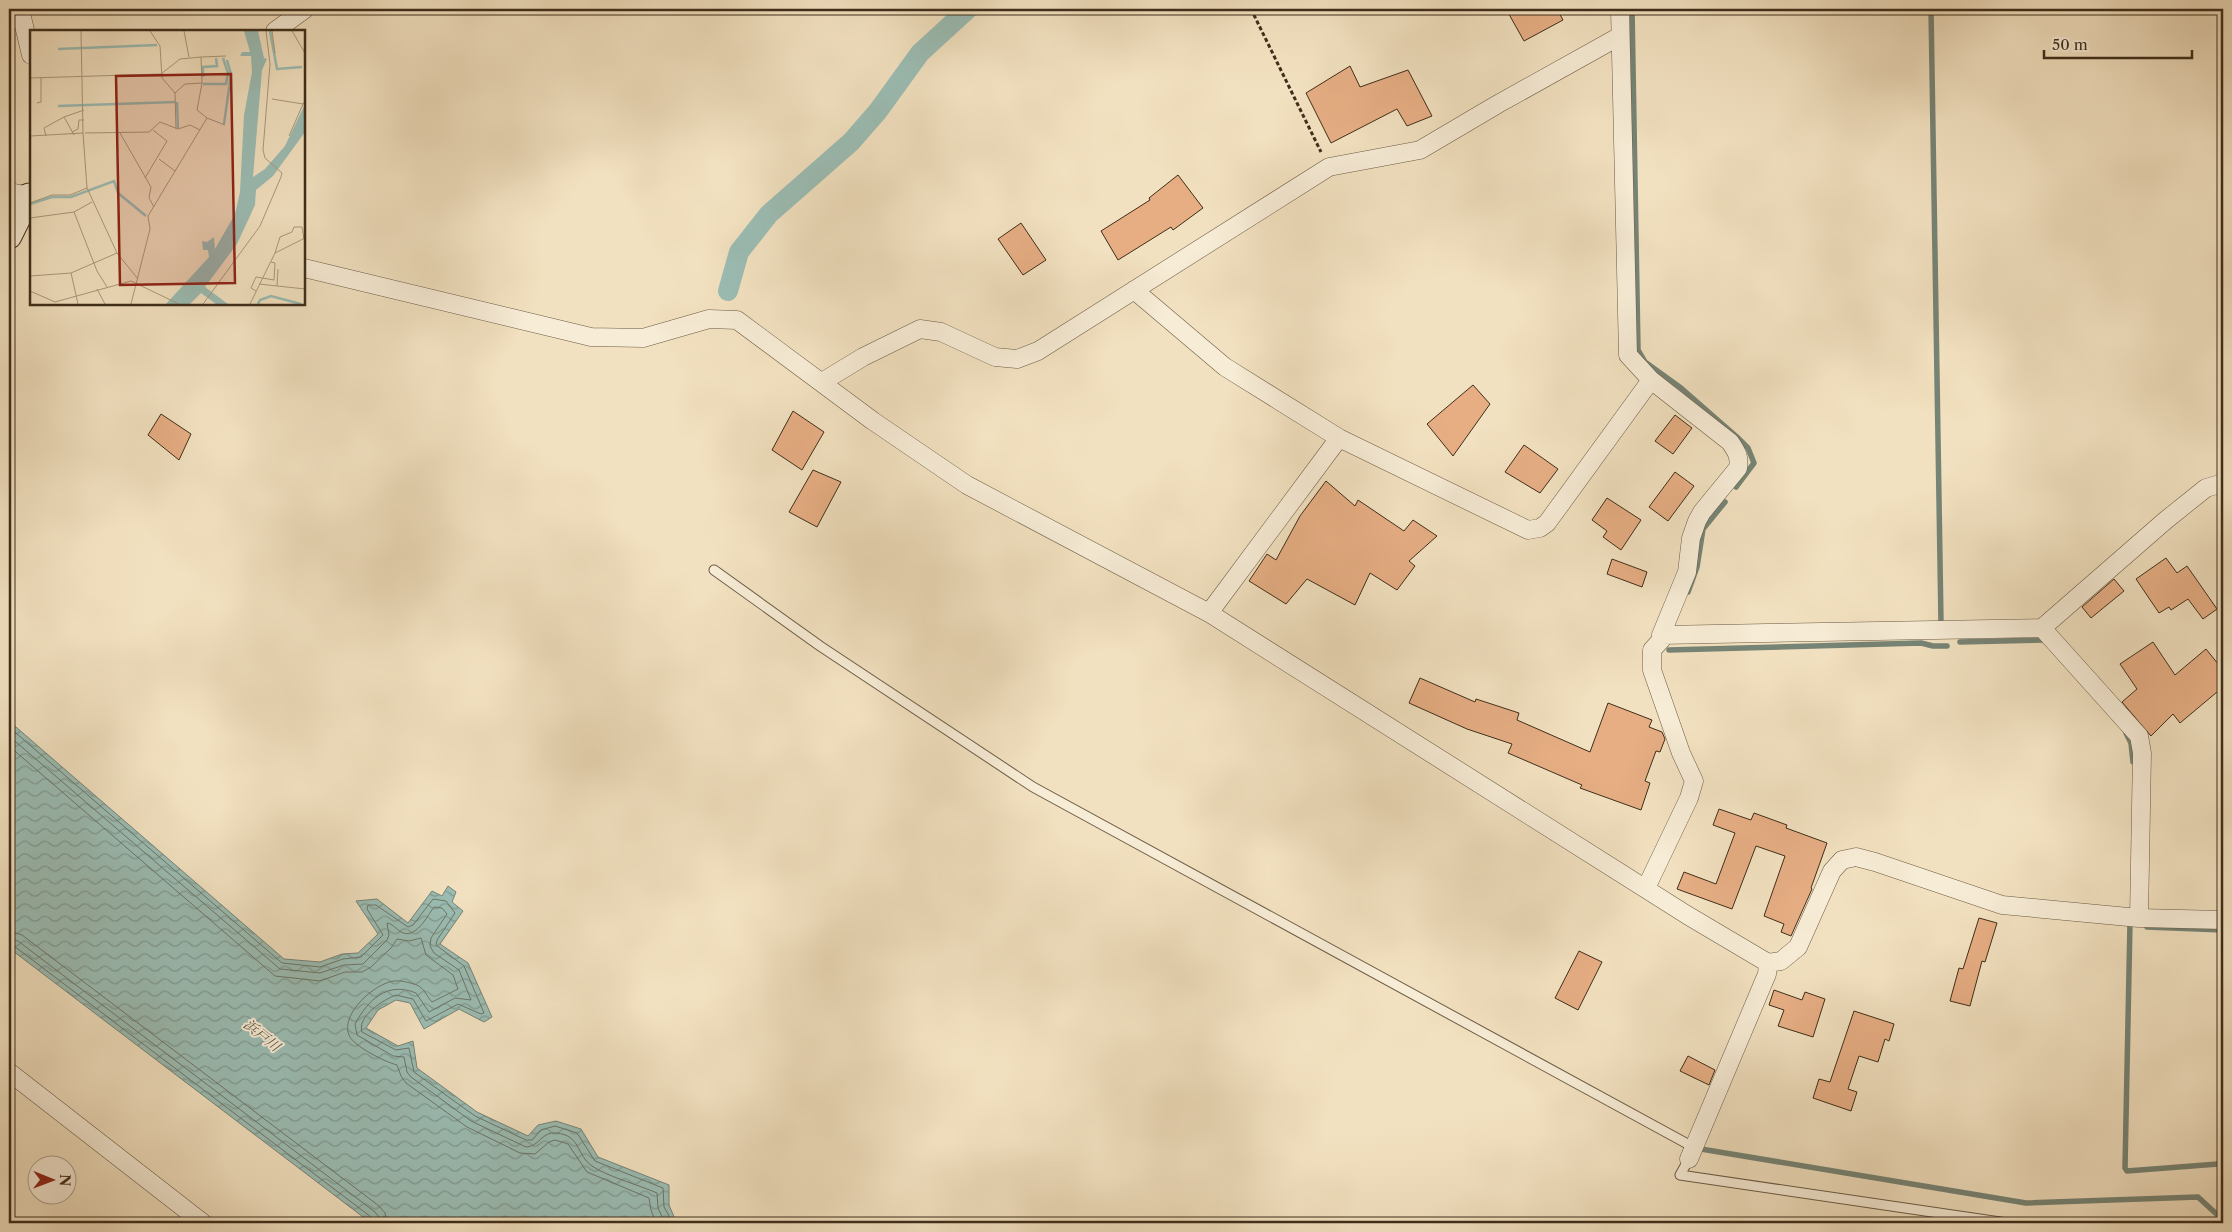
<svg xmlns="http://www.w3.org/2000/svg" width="2232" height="1232" font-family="'Libre Caslon Text','Noto Serif JP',serif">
<defs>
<pattern id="water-waves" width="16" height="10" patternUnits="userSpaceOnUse" patternTransform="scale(1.25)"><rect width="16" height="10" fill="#9bbdb4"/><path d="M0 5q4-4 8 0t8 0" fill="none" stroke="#809a92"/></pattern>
</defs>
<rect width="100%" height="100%" fill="#f2e1c0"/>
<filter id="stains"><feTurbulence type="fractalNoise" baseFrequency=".004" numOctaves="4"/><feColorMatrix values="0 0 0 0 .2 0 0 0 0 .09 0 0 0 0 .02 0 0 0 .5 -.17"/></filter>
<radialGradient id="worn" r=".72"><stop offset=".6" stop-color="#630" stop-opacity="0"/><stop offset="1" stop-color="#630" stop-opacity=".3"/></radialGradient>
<path fill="url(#water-waves)" stroke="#768476" d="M 9,721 L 284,959 L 320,962 L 342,954 L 358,953 L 378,934 L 356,901 L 377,899 L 408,923 L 432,891 L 442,896 L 448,886 L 456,892 L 452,902 L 463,911 L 440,944 L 468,963 L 492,1017 L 484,1022 L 459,1009 L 424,1029 L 410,1003 L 396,1000 L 378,1010 L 366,1028 L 398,1046 L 413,1041 L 417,1068 L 477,1112 L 528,1136 L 538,1125 L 556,1121 L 581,1129 L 598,1157 L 669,1185 L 669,1205 L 675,1219 L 685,1223 L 371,1223 L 9,948 Z"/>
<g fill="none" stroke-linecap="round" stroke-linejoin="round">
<path stroke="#6c7667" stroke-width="1" d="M 9,727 L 282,963 L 320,967 L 343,959 L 361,957 L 383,935 L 367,909 L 368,905 L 376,905 L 408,927 L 413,925 L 433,899 L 446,901 L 455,913 L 437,940 L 436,945 L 464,966 L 484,1013 L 481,1014 L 458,1004 L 426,1021 L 413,999 L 396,995 C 383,1000 357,1016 362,1032 L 396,1050 L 409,1048 L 414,1072 L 475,1116 L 526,1140 L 532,1140 L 541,1130 L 555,1126 L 577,1133 L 595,1161 L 663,1188 L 664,1207 L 673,1223
M 9,736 L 280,969 L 320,973 L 344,965 L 363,964 L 387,940 L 389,935 L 387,923 C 393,924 396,929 401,932 C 416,940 427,916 434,907 L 442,908 L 447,914 L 431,938 L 430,946 L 434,953 L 459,970 L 471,1000 L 455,998 L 429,1012 L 416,993 C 387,981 368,1000 355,1024 L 357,1035 L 393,1056 L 404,1057 L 407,1072 L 411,1077 L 471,1121 L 526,1147 C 539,1147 542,1131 556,1133 C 581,1135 576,1155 592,1166 C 606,1176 639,1185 657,1193 L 658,1208 L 665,1223
M 9,746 L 275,976 L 320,981 L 345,972 L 362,972 L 371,967 L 391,948 L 397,939 L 409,941 L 421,938 L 426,955 L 453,975 L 458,989 L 432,1002 C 427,997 425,989 417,985 C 411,983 401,980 394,981 C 375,983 340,1014 349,1035 C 353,1046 385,1062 397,1065 L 401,1076 L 406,1083 L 467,1127 L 520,1153 L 535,1154 L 549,1142 L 555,1140 L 568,1144 L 587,1172 L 649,1198 L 651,1210 L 656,1223
M 9,931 L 22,935 L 379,1206 L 385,1213 L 387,1223
M 9,939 L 18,941 L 375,1212 L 379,1217 L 379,1223
M 9,945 L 14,946 L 371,1217 L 373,1223"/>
<path stroke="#768476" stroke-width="5.5" d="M 1632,9 L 1638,350 L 1645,362 L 1681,388 L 1737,437 L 1748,448 L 1754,463 L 1736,487
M 1931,9 L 1941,622
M 1688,592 L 1697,567 L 1703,529 L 1725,502
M 1960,642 L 2044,640
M 1669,650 L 1921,643 L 1933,646 L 1947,646
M 2126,733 L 2131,743 L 2133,762
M 2130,922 L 2125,1168 L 2127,1171 L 2218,1164 L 2223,1168
M 2147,927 L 2223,930
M 1695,1148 L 2026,1203 L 2198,1197 L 2223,1220"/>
<path stroke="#9bbdb4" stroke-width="20" d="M 728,291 L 739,252 L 769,214 L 851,142 L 878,111 L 920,53 L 968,9"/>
</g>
<path fill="#e7ae84" stroke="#3e2e1a" d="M 1506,9 L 1557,9 L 1563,20 L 1524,41 Z
M 1350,66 L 1360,87 L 1408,70 L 1432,116 L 1407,126 L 1397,109 L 1331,143 L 1306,93 Z
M 1178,175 L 1203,208 L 1173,230 L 1171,227 L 1118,260 L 1101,231 L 1150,200 L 1149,198 Z
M 1021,223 L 1046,260 L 1023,275 L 998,239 Z
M 1473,385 L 1490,404 L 1453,456 L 1427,424 Z
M 793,411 L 824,432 L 802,470 L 772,450 Z
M 161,414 L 191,434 L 179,460 L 148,435 Z
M 1675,415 L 1692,428 L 1673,454 L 1655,441 Z
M 1524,445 L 1558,469 L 1540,493 L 1505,472 Z
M 813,470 L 841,482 L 817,527 L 789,512 Z
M 1675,472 L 1694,486 L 1668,521 L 1649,507 Z
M 1326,481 L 1355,506 L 1358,500 L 1404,531 L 1413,520 L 1437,536 L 1409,561 L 1415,566 L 1397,590 L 1370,573 L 1355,605 L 1307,579 L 1286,604 L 1249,581 L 1267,554 L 1276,560 L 1300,516 Z
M 1607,498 L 1641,520 L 1621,550 L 1603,537 L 1607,531 L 1592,520 Z
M 2166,558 L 2177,573 L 2187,566 L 2217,609 L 2203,619 L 2188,599 L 2171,610 L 2169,607 L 2159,613 L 2136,579 Z
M 1612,559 L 1647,572 L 1642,587 L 1607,574 Z
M 2114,579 L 2124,591 L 2091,618 L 2082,607 Z
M 2153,642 L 2175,675 L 2206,649 L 2223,670 L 2223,687 L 2180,723 L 2173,714 L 2151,736 L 2122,702 L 2137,689 L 2120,664 Z
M 1420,678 L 1475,702 L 1476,699 L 1519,713 L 1517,720 L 1590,752 L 1608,703 L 1652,720 L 1649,727 L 1662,732 L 1665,739 L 1660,752 L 1656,751 L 1645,781 L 1650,783 L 1641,810 L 1580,788 L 1582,785 L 1508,753 L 1512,744 L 1467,729 L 1409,703 Z
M 1719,809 L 1751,820 L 1754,813 L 1787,825 L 1786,828 L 1827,843 L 1811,888 L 1812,889 L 1791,936 L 1781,932 L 1784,924 L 1764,916 L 1785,856 L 1756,846 L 1732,909 L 1677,889 L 1684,872 L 1716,884 L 1735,833 L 1713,825 Z
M 1979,918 L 1997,923 L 1985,962 L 1982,961 L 1970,1006 L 1950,1001 L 1959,968 L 1963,969 Z
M 1579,951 L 1602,962 L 1578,1010 L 1555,998 Z
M 1774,990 L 1802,1000 L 1805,992 L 1825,999 L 1813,1037 L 1778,1026 L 1784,1010 L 1769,1005 Z
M 1854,1011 L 1894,1024 L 1889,1041 L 1885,1039 L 1878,1062 L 1859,1056 L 1848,1089 L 1857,1092 L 1851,1111 L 1813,1098 L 1819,1079 L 1830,1082 Z
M 1688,1056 L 1715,1070 L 1709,1085 L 1680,1071 Z"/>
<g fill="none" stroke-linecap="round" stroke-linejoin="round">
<defs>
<path id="lane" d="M 714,570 L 820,646 L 1033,787 L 1695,1148
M 1689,1159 L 1680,1175 L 2007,1223"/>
<path id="street" d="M 20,9 L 31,55
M 1620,9 L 1628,355 L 1651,380 L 1730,442 C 1736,451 1740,456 1738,468 L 1702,512 L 1697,521 L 1691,538 L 1687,572 L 1661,635 L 1662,639 L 1652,650 L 1652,670 L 1681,753 L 1694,781 L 1689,798 L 1646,888
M 275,31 L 305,9
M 9,192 L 31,196
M 304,268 L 591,337 L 643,338 L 709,319 L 737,320 L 873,421 L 967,485 L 1209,613 L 1687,915 L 1768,963 L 1781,961 L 1798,947 L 1832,871 L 1842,860 L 1856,857 L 1875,862 L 2002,905 L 2139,918 L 2223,920
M 1134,290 L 1225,367 L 1339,438 L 1528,530 L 1540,528 L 1547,523 L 1651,380
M 822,382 L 863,357 L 920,329 L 941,332 L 995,357 L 1017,359 L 1038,351 L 1329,167 L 1420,150 L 1498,104 L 1620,36
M 1209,613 L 1339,438
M 2042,628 L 2139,736 L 2142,753 L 2139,918
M 1661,635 L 2042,628 L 2166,520 L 2206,488 L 2223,483
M 9,1072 L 203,1223
M 1689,1159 L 1767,974 L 1768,963"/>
<path id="secondary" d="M 9,236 L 29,196"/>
</defs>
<use href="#lane" stroke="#6b5b44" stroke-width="11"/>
<use href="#street" stroke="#6b5b44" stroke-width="19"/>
<use href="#secondary" stroke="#3e2e1a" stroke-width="27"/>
<path stroke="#3e2e1a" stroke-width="3" stroke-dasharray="4 2.5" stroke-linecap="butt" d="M 1251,9 L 1321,152"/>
<use href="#lane" stroke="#f7ecd6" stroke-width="9"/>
<use href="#street" stroke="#f7ecd6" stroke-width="18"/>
<use href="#secondary" stroke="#f7ecd6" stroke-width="25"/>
</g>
<g text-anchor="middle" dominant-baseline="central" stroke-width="4" stroke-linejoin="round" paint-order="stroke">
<g font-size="14" font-style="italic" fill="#555240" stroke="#f7ecd6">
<text transform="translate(262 1035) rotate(39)">浜戸川</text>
</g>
</g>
<g transform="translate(30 30)">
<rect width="275" height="275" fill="#f2e1c0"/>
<path d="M 214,1 L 228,1 L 234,28 L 237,29 L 232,40 L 223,147 L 235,139 L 255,116 L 275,74 L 275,102 L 243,146 L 226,160 L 225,175 L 207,214 L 175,257 L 198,274 L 186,274 L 171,263 L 160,274 L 136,274 L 179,227 L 178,220 L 173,220 L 172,211 L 177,212 L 184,207 L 185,219 L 205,184 L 210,162 L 214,85 L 222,42 L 221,26 L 210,26 L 212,22 L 220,22 Z" fill="#9bbdb4"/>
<path fill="none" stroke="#9bbdb4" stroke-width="2.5" d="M 240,1 L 247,39 L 272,37M 28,19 L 127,15M 173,47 L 173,37 L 187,36 L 186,28M 173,54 L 196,54 L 198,43 L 193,28M 147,72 L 148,98M 28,76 L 145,72M 194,94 L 201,44 L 197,30M 0,174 L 22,167 L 41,167 L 84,151 L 88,163 L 116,186M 228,274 L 230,270 L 241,266 L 271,274"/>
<path fill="none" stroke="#aa997e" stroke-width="1" d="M 120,1 L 130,16 L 132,48 L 145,63 L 146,99M 154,1 L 159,27M 242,1 L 245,23M 262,1 L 275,23M 171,27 L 196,26M 0,48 L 131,44 L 150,29 L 171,27 L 172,53 L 167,80 L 177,88 L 118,186 L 120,199 L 101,274M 145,63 L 155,54 L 172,53M 242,69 L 273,74 L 275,71M 7,73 L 11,72 L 11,48M 34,87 L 54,80M 177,88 L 195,95M 42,102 L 48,99 L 49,90 L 54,90M 53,103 L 57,158 L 87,223 L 108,249M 55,103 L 119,102 L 130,92 L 148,99 L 160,95 L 170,100M 90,103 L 121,157 L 119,168 L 124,177M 0,106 L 53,103 L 51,1M 16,106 L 14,98 L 34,87 L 44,105M 259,106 L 273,74M 129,129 L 145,141M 115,148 L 137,111 L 123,100M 0,173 L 22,165 L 40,165 L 57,158M 44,182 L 62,172M 0,188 L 44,182 L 67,241 L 77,257M 245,223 L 250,207 L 262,202 L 264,197 L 272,197 L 274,209M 41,243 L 48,274M 0,246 L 41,243 L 87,223M 229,254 L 275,259M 247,256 L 248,239M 67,259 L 75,274M 0,261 L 25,272 L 101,251 L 149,274M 226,261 L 221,258 L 226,247 L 244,250 L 245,233 L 241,232M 173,274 L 230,196 L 251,147 L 252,143 L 235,128 L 233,120 L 240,34 L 236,1M 220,274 L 245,223 L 275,208"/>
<path fill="#8f2418" fill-opacity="0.15" stroke="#8f2418" stroke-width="2.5" d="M 201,44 L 205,253 L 90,255 L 86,46 Z"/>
<rect width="275" height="275" fill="none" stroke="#3e2e1a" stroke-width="2.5"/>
</g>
<rect width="2232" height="1232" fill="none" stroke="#f2e1c0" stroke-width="30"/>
<rect x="10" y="10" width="2212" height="1212" fill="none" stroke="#3e2e1a" stroke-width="2.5"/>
<rect x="15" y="15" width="2202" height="1202" fill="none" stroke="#3e2e1a"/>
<g transform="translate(52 1180) rotate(91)"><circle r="24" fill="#f7ecd6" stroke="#ada08b"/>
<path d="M0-4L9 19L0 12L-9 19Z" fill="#8f2418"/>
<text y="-8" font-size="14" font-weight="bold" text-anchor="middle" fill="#3e2e1a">N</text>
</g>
<path d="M2044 50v8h148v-8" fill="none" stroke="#3e2e1a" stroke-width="2.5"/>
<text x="2052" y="50" font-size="15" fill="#3e2e1a" stroke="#f7ecd6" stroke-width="4" paint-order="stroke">50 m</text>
<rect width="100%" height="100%" filter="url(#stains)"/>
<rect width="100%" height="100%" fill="url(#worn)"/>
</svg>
